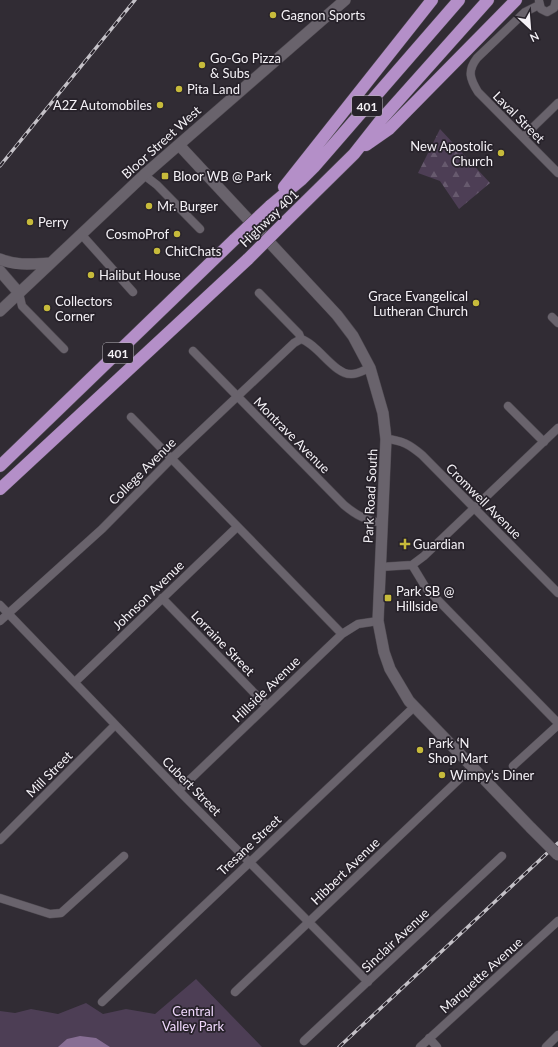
<svg xmlns="http://www.w3.org/2000/svg" width="558" height="1047" font-family="Lato,sans-serif">
<defs>
<pattern id="forest-firs" width="22" height="20" patternUnits="userSpaceOnUse"><rect width="22" height="20" fill="#4d3e55"/><path d="M5 1l3.5 6h-7zM16 11l3.5 6h-7z" fill="#675a6e"/></pattern>
</defs>
<rect width="100%" height="100%" fill="#312c34"/>
<path fill="url(#forest-firs)" d="M 440,129 L 490,183 L 459,209 L 440,181 L 418,173 Z"/>
<path fill="#4d3e55" d="M 196,979 L 262,1047 L 0,1047 L 0,1011 L 15,1013 L 31,1009 L 58,1014 L 86,1003 L 103,1014 L 126,1009 L 155,1014 Z"/>
<path fill="#876e94" d="M 80,1036 L 96,1038 L 110,1047 L 58,1047 L 67,1039 Z"/>
<g fill="none" stroke-linecap="round" stroke-linejoin="round">
<defs>
<path id="street" d="M 539,1 L 541,9 L 547,12 L 554,8 L 556,0
M 539,5 L 525,12 L 477,58 C 467,71 470,79 478,92 L 558,173
M 523,137 L 558,103
M 144,175 L 157,185 L 200,229
M 81,234 L 133,292
M 19,293 L 22,306 L 64,349
M 259,293 L 299,334 L 301,339 C 318,344 335,376 352,374 C 358,374 364,370 370,368
M 552,317 L 558,323
M 193,351 L 344,505 C 357,516 366,520 382,523
M 508,406 L 544,442
M 131,417 L 342,634
M 386,439 C 402,440 410,445 422,455 L 558,593
M 412,565 L 426,588 L 558,723
M 380,567 L 412,565 L 424,556 L 558,428
M 162,598 L 266,705
M 0,605 L 184,796 L 368,982
M 0,621 L 102,529 L 171,459 L 294,343 L 301,339
M 75,682 L 237,527
M 513,766 L 558,725
M 179,790 L 342,634 L 358,624 L 378,621
M 0,840 L 115,725
M 0,898 L 50,914 L 61,913 L 124,856
M 235,992 L 472,767
M 102,1002 L 414,707
M 429,1038 L 437,1047
M 304,1041 L 502,856
M 420,1047 L 558,921
M 546,1047 L 558,1035"/>
<path id="secondary" d="M 179,145 L 337,315 L 353,336 L 370,368 L 383,413 L 386,439 L 378,621 L 384,652 L 390,669 L 409,701 L 531,828
M 0,259 C 17,266 32,264 50,263
M 0,271 L 19,293
M 0,311 L 144,175 L 345,0"/>
<path id="highway" d="M 366,145 L 389,129 L 516,0
M 284,187 L 432,0
M 270,206 L 301,180 L 314,167 L 459,0
M 285,222 L 354,154 L 380,121 L 488,0
M 0,466 L 235,239
M 0,489 L 248,259"/>
</defs>
<use href="#street" stroke="#4e4950" stroke-width="9"/>
<use href="#secondary" stroke="#4e4950" stroke-width="12"/>
<use href="#highway" stroke="#4e4950" stroke-width="13"/>
<use href="#street" stroke="#69636c" stroke-width="8"/>
<use href="#secondary" stroke="#69636c" stroke-width="11"/>
<use href="#highway" stroke="#b48fc8" stroke-width="12"/>
<defs>
<path id="rail" d="M 0,166 L 135,0
M 339,1047 L 558,843"/>
</defs>
<use href="#rail" stroke="#c4c1c7" stroke-width="3.5"/>
<use href="#rail" stroke="#27222a" stroke-width="2" stroke-dasharray="6" stroke-linecap="butt"/>
<defs>
<path id="secondary-bridge" d="M 531,828 L 558,855"/>
<path id="highway-bridge" d="M 235,239 L 270,206
M 248,259 L 285,222"/>
</defs>
<use href="#secondary-bridge" stroke="#4e4950" stroke-width="12" stroke-linecap="butt"/>
<use href="#highway-bridge" stroke="#4e4950" stroke-width="13" stroke-linecap="butt"/>
<use href="#secondary-bridge" stroke="#69636c" stroke-width="11"/>
<use href="#highway-bridge" stroke="#b48fc8" stroke-width="12"/>
</g>
<g fill="#c7bb3b" stroke="#27222a" stroke-width="1.5">
<circle cx="273" cy="15" r="4"/>
<circle cx="202" cy="65" r="4"/>
<circle cx="179" cy="89" r="4"/>
<circle cx="160" cy="105" r="4"/>
<circle cx="501" cy="153" r="4"/>
<rect x="161" y="172" width="8" height="8" rx="2"/>
<circle cx="149" cy="206" r="4"/>
<circle cx="30" cy="222" r="4"/>
<circle cx="177" cy="234" r="4"/>
<circle cx="157" cy="251" r="4"/>
<circle cx="91" cy="275" r="4"/>
<circle cx="476" cy="303" r="4"/>
<circle cx="47" cy="308" r="4"/>
<path d="M403 538h4v4h4v4h-4v4h-4v-4h-4v-4h4z"/>
<rect x="384" y="594" width="8" height="8" rx="2"/>
<circle cx="420" cy="750" r="4"/>
<circle cx="442" cy="775" r="4"/>
</g>
<g text-anchor="middle" dominant-baseline="central" stroke-width="3.5" stroke-linejoin="round" paint-order="stroke">
<g fill="#27222a" stroke="#b6b3b9" stroke-width="1">
<rect x="352" y="96" width="30" height="20" rx="3"/>
<rect x="103" y="343" width="30" height="20" rx="3"/>
</g>
<g font-size="12" font-weight="bold" fill="#f4f1f6">
<text x="367" y="106">401</text>
<text x="118" y="353">401</text>
</g>
<g font-size="13" fill="#f4f1f6" stroke="#27222a" text-anchor="start">
<text x="281" y="15">Gagnon Sports</text>
<text x="210" y="58">Go-Go Pizza<tspan x="210" dy="15">&amp; Subs</tspan></text>
<text x="187" y="89">Pita Land</text>
<text x="152" y="105" text-anchor="end">A2Z Automobiles</text>
<text x="493" y="146" text-anchor="end">New Apostolic<tspan x="493" dy="15">Church</tspan></text>
<text x="173" y="176">Bloor WB @ Park</text>
<text x="157" y="206">Mr. Burger</text>
<text x="38" y="222">Perry</text>
<text x="169" y="234" text-anchor="end">CosmoProf</text>
<text x="165" y="251">ChitChats</text>
<text x="99" y="275">Halibut House</text>
<text x="468" y="296" text-anchor="end">Grace Evangelical<tspan x="468" dy="15">Lutheran Church</tspan></text>
<text x="55" y="301">Collectors<tspan x="55" dy="15">Corner</tspan></text>
<text x="413" y="544">Guardian</text>
<text x="396" y="591">Park SB @<tspan x="396" dy="15">Hillside</tspan></text>
<text x="428" y="743">Park ‘N<tspan x="428" dy="15">Shop Mart</tspan></text>
<text x="450" y="775">Wimpy's Diner</text>
</g>
<g font-size="13" fill="#f4f1f6" stroke="#27222a">
<text transform="translate(519 117) rotate(45)">Laval Street</text>
<text transform="translate(161 142) rotate(-42)">Bloor Street West</text>
<text transform="translate(269 218) rotate(-44)">Highway 401</text>
<text transform="translate(292 435) rotate(45)">Montrave Avenue</text>
<text transform="translate(142 471) rotate(-45)">College Avenue</text>
<text transform="translate(370 496) rotate(-87)">Park Road South</text>
<text transform="translate(484 501) rotate(45)">Cromwell Avenue</text>
<text transform="translate(148 595) rotate(-44)">Johnson Avenue</text>
<text transform="translate(223 643) rotate(46)">Lorraine Street</text>
<text transform="translate(266 689) rotate(-44)">Hillside Avenue</text>
<text transform="translate(49 774) rotate(-45)">Mill Street</text>
<text transform="translate(192 786) rotate(45)">Cubert Street</text>
<text transform="translate(249 845) rotate(-43)">Tresane Street</text>
<text transform="translate(345 871) rotate(-44)">Hibbert Avenue</text>
<text transform="translate(395 940) rotate(-43)">Sinclair Avenue</text>
<text transform="translate(481 975) rotate(-42)">Marquette Avenue</text>
</g>
<g font-size="13" fill="#f0d8fd" stroke="#27222a">
<text x="193" y="1011">Central<tspan x="193" dy="15">Valley Park</tspan></text>
</g>
</g>
<g transform="translate(530 28) rotate(154)" stroke="#27222a" stroke-width="3" paint-order="stroke">
<path d="M0-3L7 15L0 10L-7 15Z" fill="#f4f1f6"/>
<text y="-6" font-size="11" font-weight="bold" text-anchor="middle" fill="#f4f1f6">N</text>
</g>
</svg>
